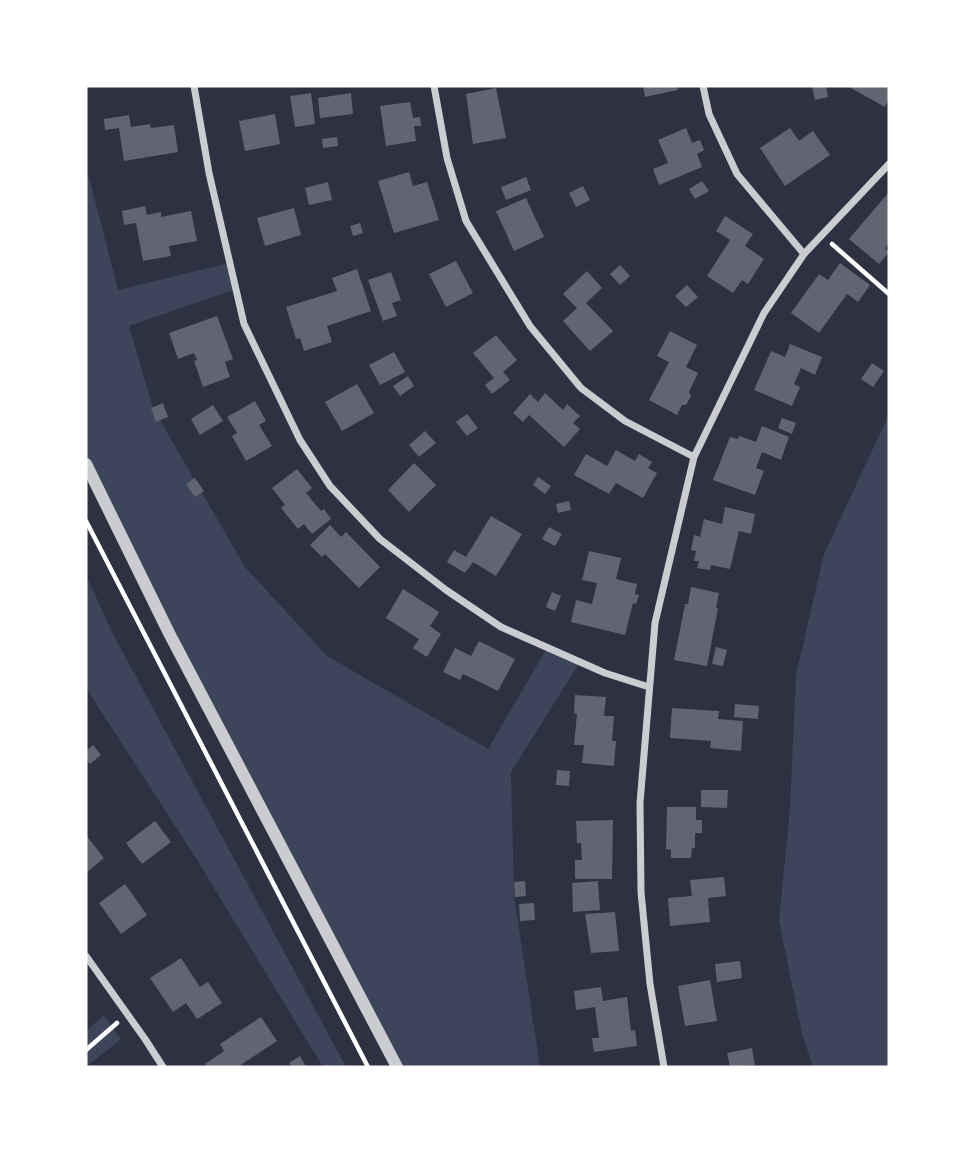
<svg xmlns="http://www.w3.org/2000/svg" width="975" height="1153" font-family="Cabin,sans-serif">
<rect width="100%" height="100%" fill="#2d3142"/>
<path fill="#3c4559" d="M 86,165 L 118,290 L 229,263 L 236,289 L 129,326 L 153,408 L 245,567 L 327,656 L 488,749 L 547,648 L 580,662 L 511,772 L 514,896 L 540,1067 L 398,1067 L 86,462 Z
M 889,414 L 889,1067 L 813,1067 L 802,1034 L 779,920 L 790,808 L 796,675 L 824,554 Z
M 86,575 L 113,634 L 346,1067 L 323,1067 L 194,855 L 86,688 Z
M 104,1015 L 121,1039 L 86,1067 L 86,1031 Z"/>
<path fill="#626471" d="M 643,86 L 677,86 L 678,90 L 645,97 Z
M 812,86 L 826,86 L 828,97 L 815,100 Z
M 847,86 L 889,86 L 889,99 L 885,107 Z
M 496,88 L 506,138 L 473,144 L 466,94 Z
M 311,93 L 315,124 L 295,127 L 290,96 Z
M 351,93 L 353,114 L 320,118 L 318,98 Z
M 410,102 L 413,118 L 420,117 L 421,126 L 414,126 L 416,141 L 386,146 L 380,106 Z
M 275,114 L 280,144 L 245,151 L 239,121 Z
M 129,115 L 131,127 L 150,124 L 151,128 L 174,125 L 178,152 L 124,161 L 119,128 L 105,130 L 104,119 Z
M 686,128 L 692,143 L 700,140 L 704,150 L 697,154 L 702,167 L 659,185 L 653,169 L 668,163 L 658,140 Z
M 790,128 L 799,141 L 813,131 L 830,155 L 785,186 L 760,148 Z
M 337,137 L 338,146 L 323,148 L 322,139 Z
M 409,172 L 413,186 L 427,182 L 439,220 L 394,233 L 378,181 Z
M 526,177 L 531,190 L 506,200 L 501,187 Z
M 702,181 L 709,191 L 695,199 L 689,189 Z
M 328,182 L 332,200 L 309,205 L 305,188 Z
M 583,186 L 590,200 L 576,207 L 569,193 Z
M 889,192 L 889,243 L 885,248 L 889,252 L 879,264 L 849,239 Z
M 526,198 L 544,237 L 514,251 L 496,211 Z
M 145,206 L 147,215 L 161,212 L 161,217 L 191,211 L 197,241 L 169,246 L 171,256 L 143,261 L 136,223 L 124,225 L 122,211 Z
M 294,208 L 301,235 L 265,246 L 257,218 Z
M 725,216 L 753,234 L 745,246 L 764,259 L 748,284 L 742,280 L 733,293 L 707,276 L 730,240 L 716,231 Z
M 360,223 L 363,233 L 353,236 L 350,226 Z
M 456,261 L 473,293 L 446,307 L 429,274 Z
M 840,263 L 870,285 L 858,302 L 847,294 L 819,333 L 791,313 L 819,274 L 828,280 Z
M 620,265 L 630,276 L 620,285 L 610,274 Z
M 357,269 L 371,311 L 327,326 L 332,342 L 304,351 L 300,338 L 296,339 L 286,307 L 337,291 L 332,278 Z
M 587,271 L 602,288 L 586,303 L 613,331 L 590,351 L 563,321 L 577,308 L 563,294 Z
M 391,272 L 401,300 L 392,303 L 397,316 L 383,321 L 368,280 Z
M 687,285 L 698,297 L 686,307 L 675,296 Z
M 217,316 L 233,359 L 225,362 L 230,377 L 203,387 L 194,361 L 197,360 L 194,353 L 178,359 L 169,333 Z
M 670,331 L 697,345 L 686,367 L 698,373 L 689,392 L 691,396 L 686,405 L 682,405 L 677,415 L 649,400 L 669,362 L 657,356 Z
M 496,335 L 517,360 L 503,372 L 510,380 L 492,394 L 485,385 L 494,378 L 473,353 Z
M 790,344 L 822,357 L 815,375 L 801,368 L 794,384 L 800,387 L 792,406 L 754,390 L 771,351 L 785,357 Z
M 394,352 L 405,372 L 380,385 L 369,365 Z
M 872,363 L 884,371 L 873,387 L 861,379 Z
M 408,376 L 414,386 L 400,396 L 393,386 Z
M 357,384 L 374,413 L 342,431 L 325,402 Z
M 545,393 L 563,410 L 567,404 L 580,416 L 573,423 L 580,429 L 564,447 L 529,415 L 523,422 L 513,413 L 530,394 L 538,402 Z
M 255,401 L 266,421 L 259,425 L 272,446 L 246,461 L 232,436 L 237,433 L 227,417 Z
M 163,403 L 168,417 L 156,422 L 151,408 Z
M 213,405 L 223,421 L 200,435 L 191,419 Z
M 467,414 L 478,428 L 467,436 L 456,422 Z
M 782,418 L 796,423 L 792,434 L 778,428 Z
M 762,426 L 789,437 L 781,460 L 762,452 L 756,468 L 764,471 L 755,495 L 713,480 L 730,437 L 738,439 L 739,436 L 756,442 Z
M 425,431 L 436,443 L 419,457 L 409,445 Z
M 616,450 L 635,461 L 639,454 L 652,462 L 648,468 L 657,473 L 643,498 L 616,483 L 609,494 L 574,475 L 586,454 L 607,466 Z
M 414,463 L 436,485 L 409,512 L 388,490 Z
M 297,469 L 312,488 L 306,493 L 321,511 L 324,509 L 331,519 L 312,534 L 304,524 L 298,529 L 281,508 L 285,505 L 272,488 Z
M 538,477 L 551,486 L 545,494 L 533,485 Z
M 195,478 L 204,491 L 195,497 L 186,484 Z
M 569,501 L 571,510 L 558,513 L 556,504 Z
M 725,507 L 755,514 L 751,534 L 739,531 L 730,569 L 711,565 L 710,570 L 697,568 L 699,561 L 694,561 L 696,551 L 691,550 L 694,535 L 700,537 L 704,519 L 722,524 Z
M 491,516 L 522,534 L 496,576 L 473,562 L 465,573 L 447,562 L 454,550 L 466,557 Z
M 330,525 L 341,537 L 346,532 L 380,567 L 359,588 L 325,554 L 322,557 L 310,545 Z
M 549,527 L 562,534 L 555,546 L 542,539 Z
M 589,551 L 621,558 L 616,579 L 637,584 L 635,594 L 639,595 L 636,604 L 633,603 L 625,635 L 571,622 L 576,600 L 592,604 L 597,583 L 582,580 Z
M 691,587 L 719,593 L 716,608 L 718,608 L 707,666 L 674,660 L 685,604 L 688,604 Z
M 403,589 L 439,612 L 430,626 L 441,634 L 427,657 L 413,648 L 419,639 L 386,618 Z
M 552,592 L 561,596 L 555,611 L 546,607 Z
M 479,641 L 515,659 L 498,691 L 463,674 L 460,680 L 443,672 L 455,648 L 471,656 Z
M 716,647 L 727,650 L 723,666 L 712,664 Z
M 575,695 L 606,697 L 604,716 L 614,716 L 612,741 L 616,741 L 614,766 L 582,763 L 584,745 L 574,745 L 577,714 L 574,713 Z
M 735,704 L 759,706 L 758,719 L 734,717 Z
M 672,708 L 719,711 L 718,719 L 743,721 L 741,751 L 710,748 L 711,741 L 670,738 Z
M 93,745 L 101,755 L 90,764 L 86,760 L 86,751 Z
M 557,770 L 570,771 L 569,786 L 556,785 Z
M 701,790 L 728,790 L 727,808 L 701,807 Z
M 667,807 L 696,807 L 696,820 L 702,820 L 702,833 L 695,833 L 695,848 L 692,848 L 691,858 L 671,858 L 671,850 L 666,849 Z
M 613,820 L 612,879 L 575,879 L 575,860 L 582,860 L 581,843 L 577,843 L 576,821 Z
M 155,821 L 171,842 L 142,864 L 126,843 Z
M 86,835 L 104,858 L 86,873 Z
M 724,877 L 726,896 L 708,898 L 710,922 L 670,926 L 668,898 L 692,896 L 690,880 Z
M 525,881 L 526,896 L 515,897 L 514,882 Z
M 598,881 L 600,910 L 573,912 L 572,883 Z
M 125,884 L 147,915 L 121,934 L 99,903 Z
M 534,903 L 535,920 L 520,921 L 519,904 Z
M 615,912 L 619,951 L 591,953 L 585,914 Z
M 181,958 L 200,987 L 208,982 L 222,1003 L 197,1019 L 186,1003 L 173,1012 L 150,978 Z
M 740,961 L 742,978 L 717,982 L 715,964 Z
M 710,980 L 717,1021 L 685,1026 L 678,986 Z
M 601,987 L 603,1001 L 627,997 L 631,1031 L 635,1030 L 637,1046 L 594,1052 L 592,1038 L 599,1038 L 595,1007 L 576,1010 L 574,991 Z
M 261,1017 L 277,1041 L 239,1066 L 240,1067 L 208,1067 L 205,1064 L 224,1051 L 220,1044 Z
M 752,1048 L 755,1065 L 730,1067 L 727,1053 Z
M 300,1056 L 306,1067 L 292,1067 L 289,1063 Z"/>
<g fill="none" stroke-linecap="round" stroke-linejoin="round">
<path stroke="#fff" stroke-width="4.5" d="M 832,244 L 889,294
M 86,521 L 368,1067
M 86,1050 L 117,1023"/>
<path stroke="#caccd0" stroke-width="7" d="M 194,86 L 209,173 L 244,324 L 300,440 L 330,486 L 380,539 L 446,590 L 501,627 L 605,673 L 649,687
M 434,86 L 447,158 L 466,221 L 530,326 L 581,388 L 625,421 L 694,457
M 703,86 L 709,114 L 737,174 L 804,254
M 86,956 L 145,1039 L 163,1067
M 664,1067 L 650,984 L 641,892 L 640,803 L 655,623 L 694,457 L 764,313 L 804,254 L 889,164"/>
<path stroke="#caccd0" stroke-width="12" d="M 86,464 L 169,633 L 397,1067"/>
</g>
<rect width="975" height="1153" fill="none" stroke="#ffffff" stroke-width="175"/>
</svg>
